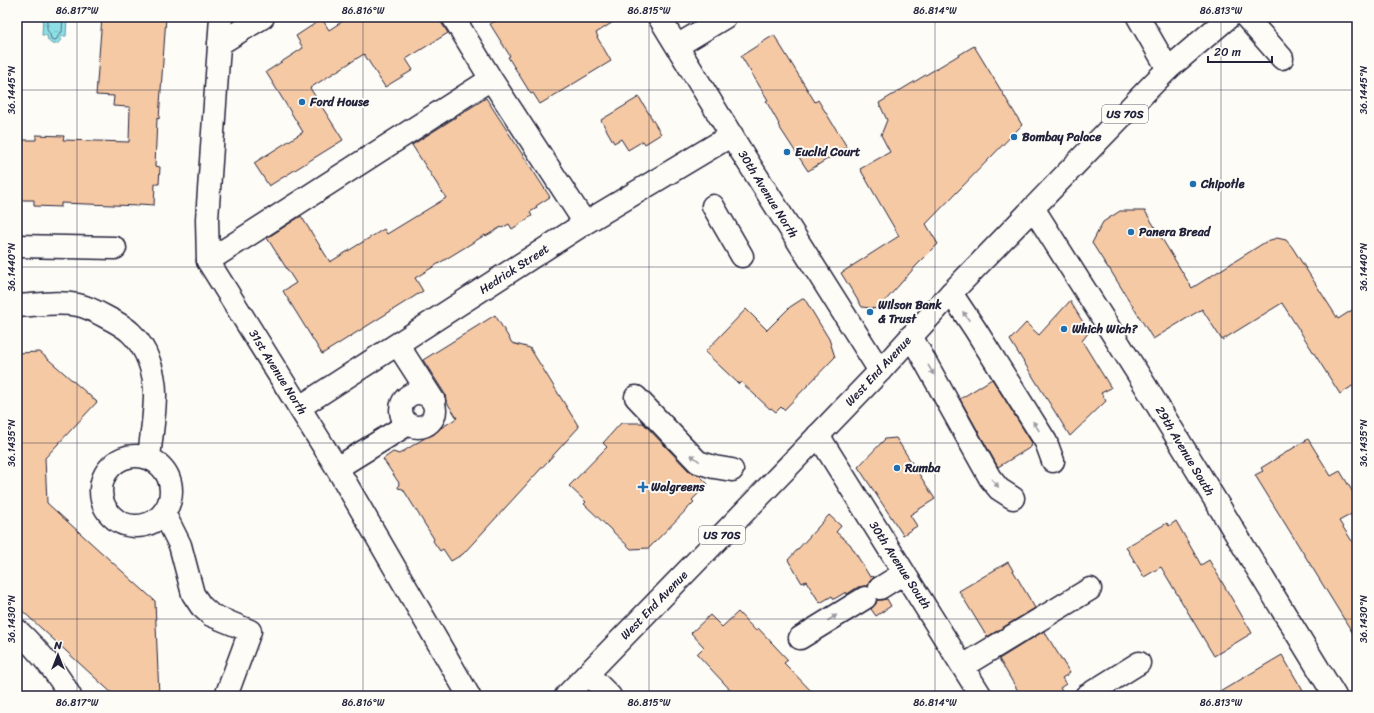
<svg xmlns="http://www.w3.org/2000/svg" width="1374" height="713" font-family="Sriracha,sans-serif">
<defs>
<pattern id="water-ripples" width="26" height="14" patternUnits="userSpaceOnUse"><rect width="26" height="14" fill="#8edfe6"/><path d="M2 4q2-2 4 0t4 0M15 11q2-2 4 0t4 0" fill="none" stroke="#7abfc6"/></pattern>
</defs>
<rect width="100%" height="100%" fill="#fdfcf7"/>
<filter id="ink" filterUnits="userSpaceOnUse"><feTurbulence type="fractalNoise" baseFrequency=".025" numOctaves="2"/><feDisplacementMap in="SourceGraphic" scale="8" xChannelSelector="R" yChannelSelector="G"/><feConvolveMatrix kernelMatrix="1 2 1 2 8 2 1 2 1" color-interpolation-filters="sRGB"/></filter>
<g filter="url(#ink)">
<path fill="url(#water-ripples)" stroke="#6393a2" d="M 43,17 L 67,17 L 66,36 L 62,36 C 60,48 47,46 47,35 L 42,35 Z"/>
<g fill="none" stroke-linecap="round" stroke-linejoin="round">
<path stroke="#4d6e7f" stroke-width="1" d="M 47,17 L 47,30 L 50,34 L 51,39 L 55,40 L 57,39 L 59,34 L 62,32 L 63,17"/>
</g>
<path fill="#f6c9a5" stroke="#22223b" d="M 102,17 L 166,17 L 159,119 L 157,118 L 155,166 L 160,167 L 159,184 L 155,184 L 154,205 L 139,204 L 139,206 L 61,203 L 61,207 L 34,206 L 34,200 L 20,200 L 20,186 L 18,186 L 20,154 L 22,154 L 22,140 L 36,140 L 36,135 L 64,136 L 63,140 L 129,142 L 130,107 L 113,106 L 114,96 L 96,95 Z
M 349,17 L 441,17 L 442,24 L 448,33 L 406,59 L 413,70 L 385,87 L 364,54 L 310,88 L 343,140 L 269,186 L 254,163 L 303,132 L 266,72 L 303,48 L 296,36 L 322,19 L 329,30 Z
M 502,17 L 621,17 L 596,33 L 598,37 L 597,37 L 611,61 L 540,104 L 533,93 L 531,94 L 508,57 L 510,56 L 490,24 Z
M 774,35 L 815,102 L 818,100 L 847,147 L 808,171 L 778,125 L 779,124 L 766,101 L 768,100 L 741,56 Z
M 974,46 L 1022,125 L 926,224 L 938,244 L 916,266 L 878,309 L 862,307 L 841,273 L 899,236 L 860,169 L 890,152 L 881,135 L 887,120 L 879,103 Z
M 639,97 L 661,134 L 645,144 L 643,141 L 628,150 L 621,139 L 614,143 L 601,120 Z
M 486,98 L 550,197 L 536,206 L 537,208 L 530,212 L 532,216 L 518,225 L 512,229 L 509,224 L 502,228 L 501,227 L 486,236 L 485,235 L 415,278 L 423,291 L 322,354 L 283,291 L 296,283 L 267,238 L 301,216 L 330,262 L 384,229 L 387,234 L 446,198 L 412,145 Z
M 1120,211 L 1145,211 L 1192,288 L 1267,241 L 1277,238 L 1286,240 L 1292,247 L 1338,319 L 1357,307 L 1357,383 L 1340,394 L 1282,303 L 1222,340 L 1202,309 L 1153,339 L 1109,268 L 1108,268 L 1092,243 L 1103,222 Z
M 804,298 L 829,339 L 835,357 L 784,410 L 781,407 L 776,412 L 771,408 L 770,409 L 741,382 L 739,384 L 705,352 L 746,309 L 767,330 L 790,307 Z
M 1070,301 L 1089,332 L 1082,341 L 1111,388 L 1101,393 L 1106,401 L 1070,436 L 1010,340 L 1026,323 L 1039,335 Z
M 495,315 L 512,343 L 530,348 L 579,427 L 463,554 L 451,561 L 443,549 L 440,551 L 433,541 L 434,539 L 403,489 L 398,488 L 399,483 L 383,459 L 393,452 L 399,454 L 457,418 L 446,401 L 445,394 L 423,360 Z
M 40,352 L 97,402 L 45,458 L 47,503 L 155,601 L 159,696 L 115,696 L 17,606 L 17,353 Z
M 992,379 L 1032,443 L 1031,447 L 998,467 L 960,399 Z
M 621,423 L 643,423 L 689,471 L 699,475 L 708,484 L 692,500 L 694,502 L 649,548 L 631,549 L 584,504 L 586,502 L 569,486 L 607,447 L 603,443 Z
M 896,438 L 935,499 L 910,515 L 917,526 L 903,535 L 858,467 L 885,439 Z
M 1308,439 L 1331,476 L 1340,471 L 1357,499 L 1357,511 L 1339,521 L 1357,549 L 1357,640 L 1255,475 L 1263,471 L 1261,468 Z
M 829,515 L 841,526 L 836,532 L 850,544 L 870,577 L 873,576 L 874,577 L 869,582 L 868,586 L 864,586 L 858,587 L 847,594 L 846,592 L 834,599 L 832,596 L 820,603 L 806,581 L 802,583 L 788,560 Z
M 1176,521 L 1201,565 L 1209,560 L 1252,633 L 1214,656 L 1161,567 L 1144,577 L 1126,547 L 1167,523 L 1169,526 Z
M 1008,562 L 1035,608 L 987,637 L 959,591 Z
M 887,599 L 891,606 L 876,616 L 871,609 L 876,604 L 877,600 L 881,600 Z
M 738,612 L 756,631 L 758,628 L 788,660 L 784,663 L 816,696 L 736,696 L 697,654 L 704,647 L 691,633 L 710,615 L 722,627 Z
M 1044,631 L 1070,673 L 1062,678 L 1066,684 L 1060,688 L 1065,696 L 1021,696 L 999,659 Z
M 1282,655 L 1306,696 L 1213,696 Z"/>
<g fill="none" stroke-linecap="round" stroke-linejoin="round">
<defs>
<path id="minor" d="M 453,17 L 491,79 L 585,223
M 659,17 L 741,151 L 880,371
M 1138,17 L 1168,69
M 1246,17 L 1282,58
M 219,44 L 263,17
M 677,46 L 725,17
M 713,206 L 742,256
M 1033,208 L 1140,377 L 1335,696
M 17,246 L 115,248
M 208,261 L 491,79
M 951,293 L 975,329 L 1046,442 L 1053,461
M 17,306 C 37,305 58,301 78,305 C 88,307 97,312 106,317 C 114,321 124,326 131,333 C 147,348 155,373 155,394 C 155,415 151,437 149,458
M 911,336 L 990,478 L 999,489 L 1013,498
M 398,345 L 434,401
M401 410a17 17 0 1 1 34 0a17 17 0 1 1-34 0Z
M 636,397 L 698,462 L 714,467 L 732,470
M 300,407 L 585,223 L 732,135
M 818,435 L 981,696
M101 491a35 35 0 1 1 70 0a35 35 0 1 1-70 0Z
M 337,468 L 408,424
M 164,513 L 180,545 L 193,594 L 201,606 L 211,615 L 250,631 L 226,696
M 880,588 L 904,573
M 17,630 C 38,650 56,670 70,696
M 800,638 L 865,598
M 963,666 L 1090,589
M 588,674 L 610,696
M 1086,696 L 1139,663"/>
<path id="major" d="M 221,17 L 207,219 L 208,261 L 337,468 L 469,696
M 566,696 L 753,503 L 880,371 L 951,293 L 1153,84 L 1168,69 L 1229,17"/>
</defs>
<use href="#minor" stroke="#22223b" stroke-width="25"/>
<use href="#major" stroke="#22223b" stroke-width="25"/>
<use href="#minor" stroke="#fdfcf7" stroke-width="22"/>
<use href="#major" stroke="#fdfcf7" stroke-width="22"/>
</g>
<defs><path id="oneway-solid" d="M-6-.8H1V-3.2L6.5 0L1 3.2V.8H-6Z"/></defs>
<g fill="#9a9aa2">
<use href="#oneway-solid" transform="translate(966 316) rotate(-125)"/>
<use href="#oneway-solid" transform="translate(931 370) rotate(60)"/>
<use href="#oneway-solid" transform="translate(1036 426) rotate(-123)"/>
<use href="#oneway-solid" transform="translate(695 458) rotate(-142)"/>
<use href="#oneway-solid" transform="translate(995 483) rotate(50)"/>
<use href="#oneway-solid" transform="translate(832 618) rotate(-32)"/>
</g>
</g>
<path fill="none" stroke="#22223b" stroke-width="1" stroke-opacity="0.45" d="M 77,17 L 77,696M 363,17 L 363,696M 649,17 L 649,696M 935,17 L 935,696M 1221,17 L 1221,696M 17,90 L 1357,90M 17,267 L 1357,267M 17,443 L 1357,443M 17,619 L 1357,619"/>
<g fill="#1f6fb2" stroke="#fdfcf7" stroke-width="1.5">
<circle cx="302" cy="102" r="4"/>
<circle cx="1014" cy="137" r="4"/>
<circle cx="787" cy="152" r="4"/>
<circle cx="1193" cy="184" r="4"/>
<circle cx="1131" cy="232" r="4"/>
<circle cx="870" cy="312" r="4"/>
<circle cx="1064" cy="329" r="4"/>
<circle cx="897" cy="468" r="4"/>
<path d="M641 481h4v4h4v4h-4v4h-4v-4h-4v-4h4z"/>
</g>
<g text-anchor="middle" dominant-baseline="central" stroke-width="4" stroke-linejoin="round" paint-order="stroke">
<g fill="#fdfcf7" stroke="#646373" stroke-width="1">
<rect x="1102" y="105" width="46" height="18" rx="3"/>
<rect x="699" y="526" width="46" height="18" rx="3"/>
</g>
<g font-size="11" font-weight="bold" fill="#22223b">
<text x="1125" y="114">US 70S</text>
<text x="722" y="535">US 70S</text>
</g>
<g font-size="12" font-weight="bold" fill="#22223b" stroke="#fdfcf7" text-anchor="start">
<text x="310" y="102">Ford House</text>
<text x="1022" y="137">Bombay Palace</text>
<text x="795" y="152">Euclid Court</text>
<text x="1201" y="184">Chipotle</text>
<text x="1139" y="232">Panera Bread</text>
<text x="878" y="305">Wilson Bank<tspan x="878" dy="14">&amp; Trust</tspan></text>
<text x="1072" y="329">Which Wich?</text>
<text x="905" y="468">Rumba</text>
<text x="651" y="487">Walgreens</text>
</g>
<g font-size="12" fill="#22223b" stroke="#fdfcf7">
<text transform="translate(768 194) rotate(58)">30th Avenue North</text>
<text transform="translate(514 269) rotate(-33)">Hedrick Street</text>
<text transform="translate(878 371) rotate(-47)">West End Avenue</text>
<text transform="translate(278 372) rotate(58)">31st Avenue North</text>
<text transform="translate(1185 451) rotate(59)">29th Avenue South</text>
<text transform="translate(900 565) rotate(57)">30th Avenue South</text>
<text transform="translate(654 605) rotate(-46)">West End Avenue</text>
</g>
</g>
<rect width="1374" height="713" fill="none" stroke="#fdfcf7" stroke-width="44"/>
<g transform="translate(58 655)" stroke="#fdfcf7" stroke-width="3" paint-order="stroke">
<path d="M0-3L7 15L0 10L-7 15Z" fill="#22223b"/>
<text y="-6" font-size="11" font-weight="bold" text-anchor="middle" fill="#22223b">N</text>
</g>
<path d="M1208 56v6h64v-6" fill="none" stroke="#22223b" stroke-width="2"/>
<text x="1214" y="56" font-size="12" fill="#22223b" stroke="#fdfcf7" stroke-width="3" paint-order="stroke">20 m</text>
<rect x="22" y="22" width="1330" height="669" fill="none" stroke="#22223b" stroke-width="1.5"/>
<g font-size="10" text-anchor="middle" fill="#22223b">
<text x="77" y="14">86.817°W</text>
<text x="363" y="14">86.816°W</text>
<text x="649" y="14">86.815°W</text>
<text x="935" y="14">86.814°W</text>
<text x="1221" y="14">86.813°W</text>
<text transform="translate(11 90) rotate(-90)" y="4">36.1445°N</text>
<text transform="translate(1363 90) rotate(-90)" y="4">36.1445°N</text>
<text transform="translate(11 267) rotate(-90)" y="4">36.1440°N</text>
<text transform="translate(1363 267) rotate(-90)" y="4">36.1440°N</text>
<text transform="translate(11 443) rotate(-90)" y="4">36.1435°N</text>
<text transform="translate(1363 443) rotate(-90)" y="4">36.1435°N</text>
<text transform="translate(11 619) rotate(-90)" y="4">36.1430°N</text>
<text transform="translate(1363 619) rotate(-90)" y="4">36.1430°N</text>
<text x="77" y="706">86.817°W</text>
<text x="363" y="706">86.816°W</text>
<text x="649" y="706">86.815°W</text>
<text x="935" y="706">86.814°W</text>
<text x="1221" y="706">86.813°W</text>
</g>
</svg>
